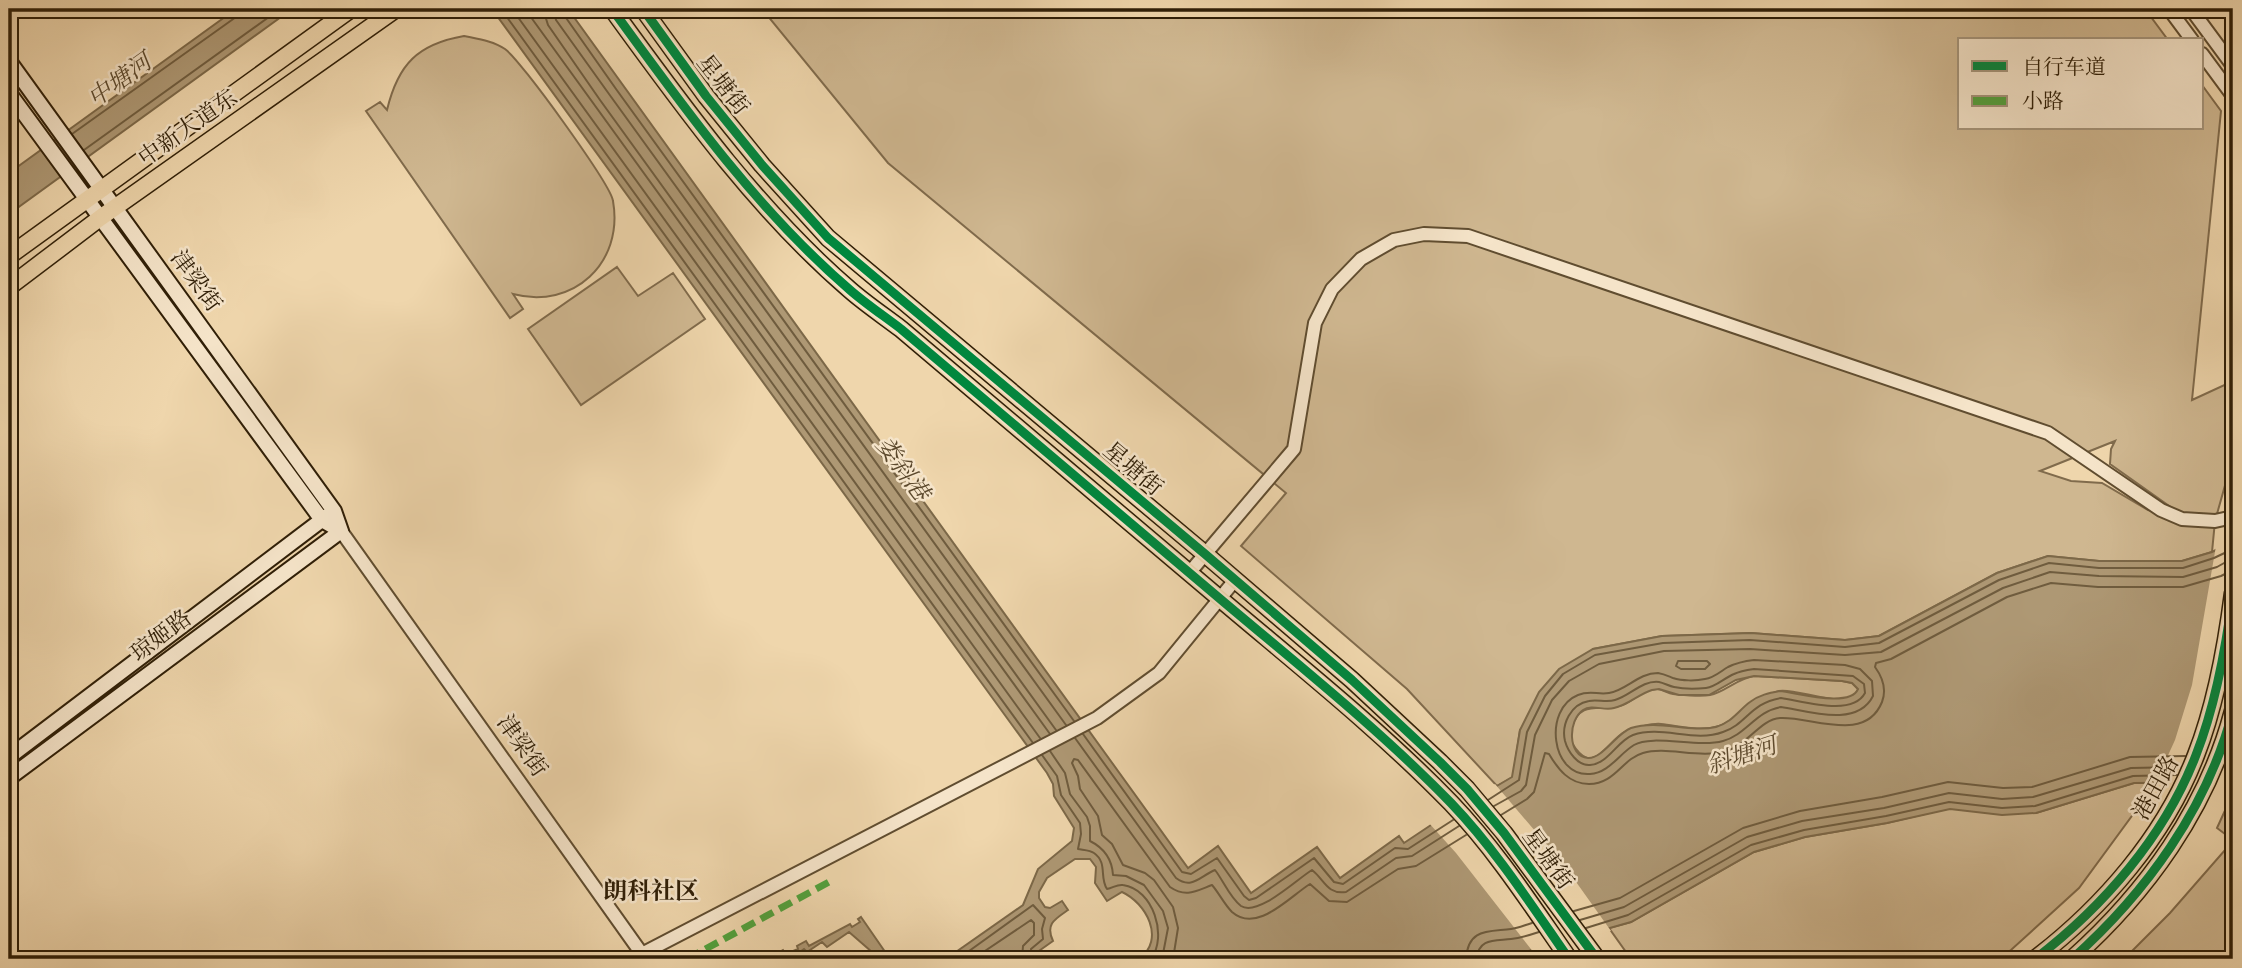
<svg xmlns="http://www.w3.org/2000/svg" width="2242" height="968" font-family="'Libre Bodoni','Noto Serif SC',serif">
<rect width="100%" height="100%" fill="#efd6ac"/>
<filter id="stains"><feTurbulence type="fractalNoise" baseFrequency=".00286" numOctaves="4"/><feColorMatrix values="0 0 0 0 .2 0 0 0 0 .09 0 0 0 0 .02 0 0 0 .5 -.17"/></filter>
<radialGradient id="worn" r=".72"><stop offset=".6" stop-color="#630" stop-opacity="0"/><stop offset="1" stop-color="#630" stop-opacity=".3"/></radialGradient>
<path fill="#cfb790" stroke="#806b4c" stroke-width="2" fill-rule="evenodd" d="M 762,9 L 2145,9 L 2168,40 L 1960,40 L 1960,128 L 2202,128 L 2202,85 L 2221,111 L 2192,400 L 2233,381 L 2233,457 L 2215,521 L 2212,552 L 2182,561 L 2099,561 L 2048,556 L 1997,573 L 1879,636 L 1845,640 L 1751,633 L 1662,636 L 1593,649 L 1520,730 L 1513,777 L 1497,786 L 1407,689 L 1241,546 L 1286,493 L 888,163 ZM 2115,441 L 2111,449 L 2110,464 L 2179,513 L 2198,518 L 2148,510 L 2102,483 L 2071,481 L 2040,471 Z
M 464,36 C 478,39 493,41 505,49 C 520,59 611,185 613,201 C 624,263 573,310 513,294 L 523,309 L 510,318 L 366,111 L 380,102 L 387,110 C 398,64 418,44 464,36 Z
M 617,267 L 638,296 L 673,273 L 705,319 L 581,405 L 528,329 Z
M 1754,676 L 1842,681 L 1852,683 L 1858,689 C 1850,713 1797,687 1779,691 C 1757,697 1740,719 1719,726 C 1701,732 1680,726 1661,724 C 1652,723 1634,728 1625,732 C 1613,737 1601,761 1587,758 C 1581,756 1575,748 1572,743 C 1570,737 1571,732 1572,727 C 1581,697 1603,714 1625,704 C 1635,699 1645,688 1658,689 C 1663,690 1668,693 1673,694 C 1684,695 1700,697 1710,695 C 1725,692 1736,679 1754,676 Z
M 2134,783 L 2156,783 L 2079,888 L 2011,950 L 1995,959 L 1631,959 L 1609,928 L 1631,922 L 1754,852 L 1805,837 L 1887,823 L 1950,808 L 2036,813 Z
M 2233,793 L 2233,840 L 2217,828 Z
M 2225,850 L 2233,854 L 2233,959 L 2124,959 L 2170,913 Z"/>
<path fill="#ae9874" stroke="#7c6848" stroke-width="2" fill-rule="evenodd" d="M 236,9 L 292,9 L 9,214 L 9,173 Z
M 492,9 L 568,9 L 1188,868 L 1218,846 L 1251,893 L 1317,847 L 1340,878 L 1399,836 L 1404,843 L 1431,825 L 1512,777 L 1520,730 L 1539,692 L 1559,669 L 1593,649 L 1662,636 L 1751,633 L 1845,640 L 1879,636 L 1997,573 L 2048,556 L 2099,561 L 2182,561 L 2212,552 L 2233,541 L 2233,782 L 2134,783 L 2036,813 L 2002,815 L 1950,809 L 1887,823 L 1805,837 L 1754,852 L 1631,922 L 1518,954 L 1478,959 L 1139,959 C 1166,939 1146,903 1122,892 L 1107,901 L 1095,883 L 1096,867 L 1090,859 L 1075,859 L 1047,878 L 1039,892 L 1039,898 L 1045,907 L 1050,908 L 1062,901 L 1068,910 C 1055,919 1045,924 1053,941 L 1036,953 L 1039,958 L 946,959 L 1023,905 L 1038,869 L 1072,841 L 1074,828 L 1054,796 L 1053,784 L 1047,773 ZM 1754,676 L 1842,681 L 1852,683 L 1858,689 C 1850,708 1798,693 1780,691 C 1769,693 1759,695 1750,702 C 1739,710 1731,723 1716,727 C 1688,733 1659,719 1631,728 C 1617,733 1602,759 1588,758 C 1567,756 1568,720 1583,710 C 1592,704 1604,711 1614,708 C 1628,705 1639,694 1652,690 L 1659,689 L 1679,695 L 1709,695 L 1736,680 Z
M 861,917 L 890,959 L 880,959 L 849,932 L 827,947 L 822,942 L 807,952 L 804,949 L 790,959 L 769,958 L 783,950 L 786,954 L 798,949 L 797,946 L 806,941 L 809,946 L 850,924 L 852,927 L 860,922 L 858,919 Z"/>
<path fill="#efd6ac" d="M 2233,537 L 2233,777 L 2229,785 L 2154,786 L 2175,740 L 2192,685 L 2216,546 Z
M 1495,784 L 1564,865 L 1611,931 L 1534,953 L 1456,853 L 1428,822 Z"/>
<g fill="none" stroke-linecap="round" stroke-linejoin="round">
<path stroke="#6f5c3e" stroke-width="2" d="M 501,9 L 1033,743
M 512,9 L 1040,738
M 525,9 L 1050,734
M 543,9 L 548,25 L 600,100 L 1056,730
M 554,9 L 556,20 L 609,94 L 1066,725
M 563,9 L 564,15 L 616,89 L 1074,721
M 72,134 L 236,17 L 239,9
M 84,150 L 280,9
M 1754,660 L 1845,665 L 1860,669 L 1872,681 L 1873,696 C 1857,728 1808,711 1781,707 C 1756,711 1746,735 1723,741 C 1698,748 1652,734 1634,745 C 1619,754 1609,773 1590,774 C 1551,777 1543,709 1578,695 C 1590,690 1598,695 1609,693 C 1627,690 1638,673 1658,673 C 1664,674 1668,676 1673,678 C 1682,681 1696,681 1705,679 C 1714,678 1721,671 1728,667 C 1736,663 1745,661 1754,660 Z
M 1678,661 L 1707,661 L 1710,664 L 1705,669 L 1681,669 L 1676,666 Z
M 1754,669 L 1853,676 L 1864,684 L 1865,693 C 1852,717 1803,701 1781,698 C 1750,703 1747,724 1723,732 C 1694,743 1662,725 1633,735 C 1617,741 1608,764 1590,765 C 1578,766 1568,752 1565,741 C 1561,724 1571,704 1589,701 C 1598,699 1606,703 1615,700 C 1630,696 1642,680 1659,682 C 1664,683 1669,686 1674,687 C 1683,689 1696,689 1706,688 C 1716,687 1724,678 1734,674 C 1740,671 1747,670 1754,669 Z
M 1083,734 L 1182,872 L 1191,874 L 1217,858 L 1244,896 L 1249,900 L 1256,898 L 1314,858 L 1334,882 L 1343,884 L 1395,848 L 1408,849 L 1453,820
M 1075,738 L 1176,878 C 1192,890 1200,876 1215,870 C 1223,880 1230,898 1241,906 C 1258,917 1297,879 1312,870 C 1324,879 1327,895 1346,892 L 1396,858 L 1412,856 L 1459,826
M 1050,751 L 1065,773 L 1070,794 L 1087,817 L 1090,826 L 1090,841 C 1104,848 1112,859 1113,875 L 1126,876 L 1144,885 L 1163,911 L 1168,928 L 1162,959
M 1042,755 L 1057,776 L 1061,795 L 1080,823 L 1081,834 L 1078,849 C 1082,850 1090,850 1094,853 C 1108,863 1099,877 1107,889 C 1113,888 1117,884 1123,885 C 1153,889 1168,936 1151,959
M 1488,800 L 1519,780 L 1527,732 L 1545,696 L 1563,674 L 1595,655 L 1663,643 L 1750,640 L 1845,647 L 1879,643 L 1999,580 L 2049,563 L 2099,568 L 2183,568 L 2214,558 L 2233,549
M 1494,806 L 1521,791 L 1526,785 L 1535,735 L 1552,700 L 1569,681 L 1599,664 L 1664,651 L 1750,649 L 1845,655 L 1881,652 L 2003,588 L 2050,572 L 2099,576 L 2183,577 L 2217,567 L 2233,558
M 1501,815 L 1527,799 L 1534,792 L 1545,753 L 1549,754 C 1558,769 1569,784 1589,784 C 1615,784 1622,759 1643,753 C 1667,746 1699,759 1727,751 C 1747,745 1761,719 1780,718 C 1811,716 1865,744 1882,702 C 1887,689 1883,678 1875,667 L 1876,663 L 1891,659 L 2007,597 L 2051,583 L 2098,587 L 2183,587 L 2221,576 L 2233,570
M 1574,911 L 1620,898 L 1743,828 L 1800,811 L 1882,797 L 1948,782 L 2003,788 L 2032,787 L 2130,757 L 2185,756
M 1580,920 L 1624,907 L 1747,837 L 1802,821 L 1884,808 L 1949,793 L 2002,799 L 2033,797 L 2131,768 L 2180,767
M 1586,928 L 1628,915 L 1751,845 L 1804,830 L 1886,816 L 1949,802 L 2002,808 L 2035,806 L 2133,776 L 2177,775
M 958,959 L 1033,905 L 1045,918 L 1042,929 L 1043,939 L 1031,949 L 1032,959
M 973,959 L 1031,920 L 1034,923 L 1034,935 L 1023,946 L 1022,959
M 1173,959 L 1178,928 L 1173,907 L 1154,880 L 1145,873 L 1123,865 L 1112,844 L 1102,835 L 1098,816 L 1080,789 L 1078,776 L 1072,763 L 1074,759 L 1078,760 L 1170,887 C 1186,898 1196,891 1212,885 C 1219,893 1224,904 1232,912 C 1257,934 1289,897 1310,884 L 1329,901 L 1347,902 L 1398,869 L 1416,866 L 1466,835
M 1466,959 C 1468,928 1488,932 1511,929 C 1518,928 1525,925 1532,923
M 1477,959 C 1478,938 1495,941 1511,939 C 1520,938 1530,935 1539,932"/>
<defs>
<path id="tertiary" d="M 2169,9 L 2192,40
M 2191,9 L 2233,66
M 2202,54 L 2233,96
M 341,531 L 642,954
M 1190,572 L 1294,449 L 1315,323 L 1332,289 L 1361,259 L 1394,240 L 1424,234 L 1468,236 L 2048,433 L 2161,510 L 2182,519 L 2215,521 L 2233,517
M 632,959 L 1097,718 L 1159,673 L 1235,580"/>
<path id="secondary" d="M 9,61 L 334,511 L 341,531
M 9,93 L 322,520 L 341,531
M 9,757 L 327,516
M 9,778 L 341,531"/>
<path id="primary" d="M 612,9 C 684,108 757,210 850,290 C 866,304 884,316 901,329 C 1009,420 1117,512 1225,603 C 1302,668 1381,731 1451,803 C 1496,850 1532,906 1569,959
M 643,9 L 706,96 L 762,165 L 828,238 L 1205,554 L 1352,680 L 1440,762 L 1467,789 L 1504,833 L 1597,959
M 9,256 L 351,9
M 9,287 L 100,218 L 396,9
M 2035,959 C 2103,907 2165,836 2196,755 C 2216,704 2226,648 2233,593
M 2072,959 C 2146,893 2207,809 2233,711"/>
</defs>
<use href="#tertiary" stroke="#604d30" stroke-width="16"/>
<use href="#secondary" stroke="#301f07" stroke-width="18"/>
<use href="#primary" stroke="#301f07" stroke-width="19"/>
<use href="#tertiary" stroke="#f5e4c9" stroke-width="12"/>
<use href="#secondary" stroke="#f5e4c9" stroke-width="14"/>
<use href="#primary" stroke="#efd6ac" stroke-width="16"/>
<path stroke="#52a23d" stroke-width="7" stroke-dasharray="14 7" stroke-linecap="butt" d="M 642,954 L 646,959
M 687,959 L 829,882"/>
<defs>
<path id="cycleway" d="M 612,9 C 684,108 757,210 850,290 C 866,304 884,316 901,329 C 1009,420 1117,512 1225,603 C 1302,668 1381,731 1451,803 C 1496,850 1532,906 1569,959
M 643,9 L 706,96 L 762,165 L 828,238 L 1205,554 L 1352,680 L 1440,762 L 1467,789 L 1504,833 L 1597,959
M 2035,959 C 2103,907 2165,836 2196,755 C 2216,704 2226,648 2233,593
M 2072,959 C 2146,893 2207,809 2233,711"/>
</defs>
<use href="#cycleway" stroke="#f5e4c9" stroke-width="13"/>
<use href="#cycleway" stroke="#00873e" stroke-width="9"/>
</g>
<g text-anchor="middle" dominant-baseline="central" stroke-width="5" stroke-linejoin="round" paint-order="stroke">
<g font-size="23" fill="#301f07" stroke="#f5e4c9">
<text transform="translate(723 85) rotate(52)">星塘街</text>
<text transform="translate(188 128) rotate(-35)">中新大道东</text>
<text transform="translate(196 281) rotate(54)">津梁街</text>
<text transform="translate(1133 469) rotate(40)">星塘街</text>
<text transform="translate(161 636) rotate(-37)">琼姬路</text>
<text transform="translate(522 746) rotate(55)">津梁街</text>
<text transform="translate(2156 788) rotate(-61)">港田路</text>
<text transform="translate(1548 859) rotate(54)">星塘街</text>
</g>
<g font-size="24" font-style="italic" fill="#5c492d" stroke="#f5e4c9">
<text transform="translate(120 81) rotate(-36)">中塘河</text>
<text transform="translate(902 469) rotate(54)">娄斜港</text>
<text transform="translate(1742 756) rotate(-18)">斜塘河</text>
</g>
<g font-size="24" font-weight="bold" fill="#301f07" stroke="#f5e4c9">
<text x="651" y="892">朗科社区</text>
</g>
</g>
<rect width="2242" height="968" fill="none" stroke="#efd6ac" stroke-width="35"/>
<rect x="10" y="10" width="2221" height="947" fill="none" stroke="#301f07" stroke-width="3.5"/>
<rect x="18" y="18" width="2207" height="933" fill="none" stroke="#301f07" stroke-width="2"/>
<rect x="1958" y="38" width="245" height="91" fill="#f5e4c9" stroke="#a6957b" stroke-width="2"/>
<rect x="1972" y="61" width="35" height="10" fill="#00873e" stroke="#a6957b" stroke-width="2"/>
<text x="2022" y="74" font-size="21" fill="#301f07">自行车道</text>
<rect x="1972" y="96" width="35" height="10" fill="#52a23d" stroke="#a6957b" stroke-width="2"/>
<text x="2022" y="108" font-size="21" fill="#301f07">小路</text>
<rect width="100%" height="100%" filter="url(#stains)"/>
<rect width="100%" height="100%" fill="url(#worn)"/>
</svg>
